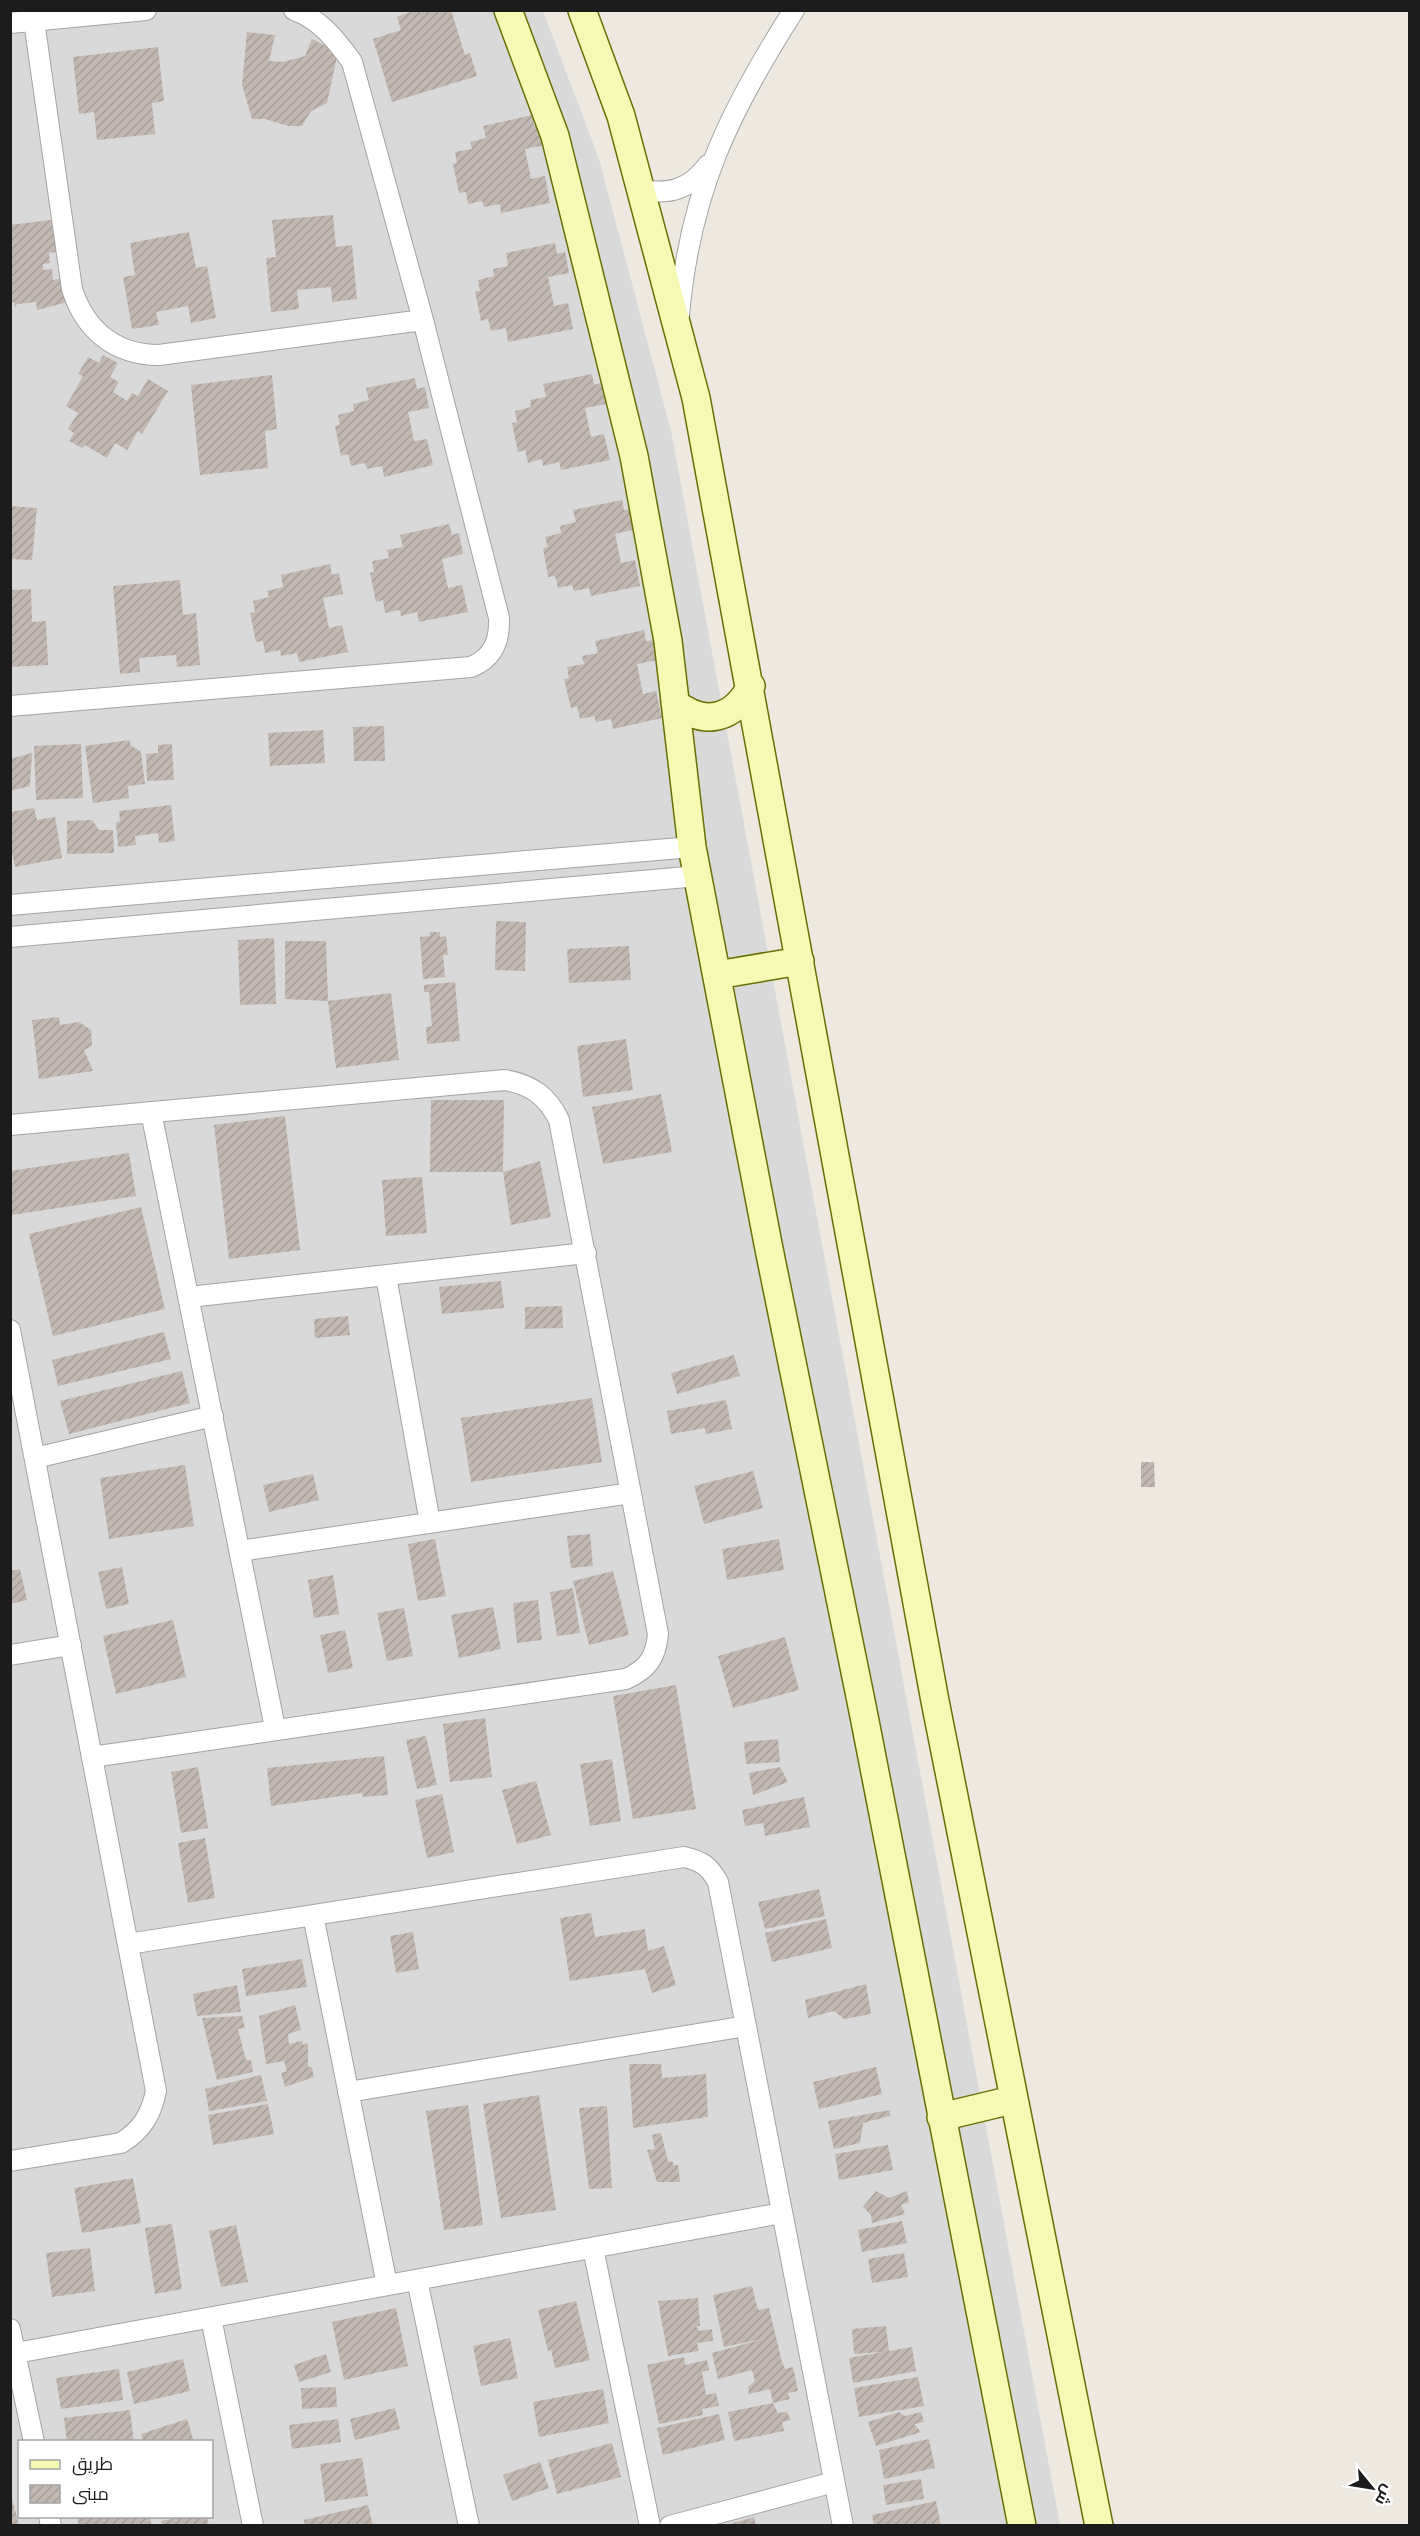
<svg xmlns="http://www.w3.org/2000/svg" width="1420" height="2536" font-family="Poppins,Cairo,sans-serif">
<defs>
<pattern id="building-hatch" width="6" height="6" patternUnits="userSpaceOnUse" patternTransform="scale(1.5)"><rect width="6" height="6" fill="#c2b8b1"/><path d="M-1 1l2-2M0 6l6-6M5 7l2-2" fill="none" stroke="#a69e98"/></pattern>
</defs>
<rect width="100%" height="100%" fill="#ede9e1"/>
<path fill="#dad9d9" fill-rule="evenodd" d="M 11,11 L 543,11 L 599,159 L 671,431 L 1060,2525 L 11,2526 ZM 20,2442 L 212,2442 L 212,2516 L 20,2516 Z"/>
<path fill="url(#building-hatch)" d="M 416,10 L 451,10 L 465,55 L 470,53 L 477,76 L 392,102 L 373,39 L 401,30 L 397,17 Z
M 247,32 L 275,35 L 269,61 L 283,62 L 305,56 L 312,39 L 338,52 L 327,103 L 311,111 L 302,126 L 288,126 L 265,119 L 252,119 L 242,85 Z
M 158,47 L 164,101 L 152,103 L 155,134 L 97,140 L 94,112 L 79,114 L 73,57 Z
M 532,115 L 534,126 L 542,125 L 546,145 L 525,149 L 531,179 L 545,176 L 550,203 L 501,213 L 500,204 L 484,207 L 482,201 L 468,204 L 466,192 L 459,193 L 453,164 L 457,163 L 455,152 L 472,149 L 470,142 L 486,138 L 483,126 Z
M 333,215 L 336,247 L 352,245 L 357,299 L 332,302 L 331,287 L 297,290 L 299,309 L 271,312 L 266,258 L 276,257 L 272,220 Z
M 59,219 L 63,251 L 49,253 L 50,263 L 43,264 L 43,270 L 52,269 L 53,280 L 68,277 L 72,301 L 37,310 L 36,302 L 17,304 L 15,308 L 14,302 L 10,302 L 10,225 Z
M 189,232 L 196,268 L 207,266 L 216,318 L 191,323 L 188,306 L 156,312 L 159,325 L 132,329 L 123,277 L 135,275 L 130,243 Z
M 555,243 L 557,254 L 565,252 L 569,273 L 548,277 L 554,306 L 568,303 L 573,329 L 508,342 L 506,328 L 491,331 L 488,319 L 481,321 L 475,291 L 480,291 L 478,280 L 494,276 L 493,269 L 508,266 L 506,253 Z
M 103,355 L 118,363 L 110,377 L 119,382 L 113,392 L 127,401 L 132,393 L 138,396 L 148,379 L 168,391 L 142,434 L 138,431 L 127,450 L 115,443 L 107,458 L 85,445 L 82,448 L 69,441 L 74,433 L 68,429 L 78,413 L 66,406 L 83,376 L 78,374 L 88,357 L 99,363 Z
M 592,374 L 594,385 L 601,383 L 606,404 L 585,408 L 591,437 L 604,434 L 610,460 L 561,470 L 559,462 L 543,466 L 542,459 L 528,463 L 525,450 L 518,452 L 512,423 L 517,422 L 515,411 L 531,407 L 530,400 L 546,397 L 543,384 Z
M 272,375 L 277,429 L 265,431 L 268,468 L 200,475 L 191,385 Z
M 415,378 L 417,389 L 425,387 L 429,408 L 408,412 L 414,441 L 427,439 L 433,465 L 384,477 L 382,466 L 367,469 L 365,463 L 351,466 L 348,454 L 341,456 L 335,426 L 340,425 L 338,415 L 354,411 L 353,404 L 369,400 L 366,388 Z
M 622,500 L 624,510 L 632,509 L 636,529 L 615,534 L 621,563 L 635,560 L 640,586 L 591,596 L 589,588 L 574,591 L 572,585 L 558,588 L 555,576 L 548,577 L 543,548 L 548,547 L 545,537 L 561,533 L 560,526 L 576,522 L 573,510 Z
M 10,506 L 37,508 L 32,560 L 10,559 Z
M 449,524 L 452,535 L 459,533 L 463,554 L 442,559 L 448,588 L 462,585 L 468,612 L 419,622 L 417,612 L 401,616 L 400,610 L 385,613 L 383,600 L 376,602 L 370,573 L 374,572 L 372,561 L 389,558 L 387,550 L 403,547 L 400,535 Z
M 330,564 L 332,575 L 339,573 L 343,594 L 323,598 L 329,628 L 342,625 L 348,652 L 299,662 L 297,653 L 281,656 L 280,650 L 265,653 L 263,641 L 256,642 L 250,613 L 255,612 L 253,601 L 269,597 L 267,591 L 283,587 L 281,575 Z
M 180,580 L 183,615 L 196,613 L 200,665 L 177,667 L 176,655 L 139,658 L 140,672 L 120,674 L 113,586 Z
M 31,589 L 32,622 L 46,621 L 48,665 L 10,667 L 10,590 Z
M 644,630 L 646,641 L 654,640 L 658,660 L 637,664 L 643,694 L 656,691 L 662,718 L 613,729 L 611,719 L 596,722 L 594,716 L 580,719 L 577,706 L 571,708 L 564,679 L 569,678 L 567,667 L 584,664 L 582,656 L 598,653 L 595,641 Z
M 384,726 L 385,761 L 354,761 L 353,727 Z
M 323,730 L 325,763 L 270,766 L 268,733 Z
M 130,740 L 130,745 L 141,752 L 145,784 L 128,786 L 129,798 L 93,803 L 85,746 Z
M 81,744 L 83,798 L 36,800 L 34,746 Z
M 172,744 L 174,780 L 147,781 L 146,754 L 158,753 L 158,745 Z
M 32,753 L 30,786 L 10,791 L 10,759 Z
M 171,805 L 175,841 L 159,843 L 158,833 L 135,836 L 136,845 L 118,847 L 116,823 L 120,821 L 119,811 Z
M 34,808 L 37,820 L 55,817 L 62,858 L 15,867 L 10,843 L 10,812 Z
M 92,820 L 99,830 L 113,830 L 114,853 L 67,854 L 67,821 Z
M 496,921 L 526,922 L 525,971 L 495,970 Z
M 430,932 L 440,932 L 440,937 L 446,936 L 448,955 L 443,955 L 445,977 L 423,979 L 420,937 L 430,936 Z
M 274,938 L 276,1004 L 240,1005 L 238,940 Z
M 285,941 L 326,941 L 328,1001 L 285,999 Z
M 629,946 L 631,980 L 569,983 L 567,949 Z
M 455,982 L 460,1041 L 427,1044 L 426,1027 L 432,1026 L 429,992 L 424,992 L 424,985 Z
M 391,993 L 399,1060 L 336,1068 L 328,1001 Z
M 59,1017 L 60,1025 L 79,1022 L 91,1030 L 92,1046 L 84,1050 L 93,1071 L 39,1079 L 32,1020 Z
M 626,1039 L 633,1090 L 583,1097 L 577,1046 Z
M 661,1094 L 672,1152 L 603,1164 L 592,1107 Z
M 431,1100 L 504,1100 L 503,1172 L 430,1172 Z
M 285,1116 L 300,1250 L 229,1259 L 214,1125 Z
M 129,1153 L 136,1196 L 12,1215 L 10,1171 Z
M 540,1161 L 551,1217 L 511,1225 L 503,1172 Z
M 422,1177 L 427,1233 L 386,1236 L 382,1180 Z
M 141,1207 L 165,1309 L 53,1336 L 29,1234 Z
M 501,1281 L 504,1308 L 442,1314 L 439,1287 Z
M 562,1306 L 563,1328 L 525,1329 L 525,1307 Z
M 348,1316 L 350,1335 L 315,1338 L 314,1319 Z
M 164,1332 L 171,1359 L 58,1386 L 52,1360 Z
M 734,1355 L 740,1376 L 677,1394 L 671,1373 Z
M 182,1371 L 190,1403 L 69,1434 L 60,1401 Z
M 592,1398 L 602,1462 L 471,1482 L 461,1418 Z
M 726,1400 L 732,1429 L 706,1434 L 705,1428 L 671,1434 L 667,1411 Z
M 1141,1462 L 1154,1462 L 1155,1487 L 1141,1487 Z
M 185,1465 L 194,1526 L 109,1539 L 100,1478 Z
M 753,1471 L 763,1508 L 704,1524 L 694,1486 Z
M 313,1474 L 319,1500 L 269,1512 L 263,1485 Z
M 590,1534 L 593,1566 L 571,1568 L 567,1536 Z
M 435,1539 L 446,1596 L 418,1601 L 408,1544 Z
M 779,1539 L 784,1570 L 727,1580 L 722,1549 Z
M 122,1567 L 129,1604 L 106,1609 L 98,1572 Z
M 20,1569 L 27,1600 L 10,1604 L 10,1571 Z
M 613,1571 L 629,1635 L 589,1645 L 573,1581 Z
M 333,1575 L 339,1614 L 314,1618 L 308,1580 Z
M 573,1588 L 580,1633 L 557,1636 L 550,1592 Z
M 538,1600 L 542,1640 L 517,1643 L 513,1603 Z
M 493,1607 L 501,1649 L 459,1658 L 451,1615 Z
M 404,1608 L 413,1656 L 387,1661 L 377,1613 Z
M 173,1620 L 186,1677 L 116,1694 L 103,1636 Z
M 345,1630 L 353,1668 L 328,1673 L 320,1635 Z
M 785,1637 L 799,1690 L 733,1708 L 718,1656 Z
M 676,1685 L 696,1809 L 633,1819 L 613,1696 Z
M 485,1718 L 492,1777 L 450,1782 L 443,1724 Z
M 426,1736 L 437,1785 L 417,1789 L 406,1740 Z
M 778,1739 L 780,1762 L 746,1764 L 744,1742 Z
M 384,1756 L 388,1795 L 363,1797 L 362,1793 L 271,1806 L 267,1768 Z
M 612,1759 L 621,1821 L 590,1826 L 580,1764 Z
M 198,1767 L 208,1828 L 181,1833 L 171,1772 Z
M 780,1767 L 788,1782 L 753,1795 L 749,1773 Z
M 536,1781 L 551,1835 L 517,1844 L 502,1790 Z
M 442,1794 L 454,1852 L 427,1858 L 415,1800 Z
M 804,1797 L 810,1827 L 765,1836 L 763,1823 L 745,1826 L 742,1810 Z
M 205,1838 L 215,1898 L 188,1903 L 178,1843 Z
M 819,1889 L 825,1916 L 765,1929 L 758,1902 Z
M 591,1913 L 595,1937 L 645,1929 L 648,1951 L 664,1946 L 676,1985 L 652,1993 L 645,1969 L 570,1981 L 560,1918 Z
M 826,1919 L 832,1948 L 772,1962 L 765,1933 Z
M 413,1932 L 419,1969 L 396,1973 L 390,1936 Z
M 302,1959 L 307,1987 L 246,1996 L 242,1969 Z
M 866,1984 L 871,2014 L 844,2019 L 834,2011 L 808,2018 L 805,2000 Z
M 237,1985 L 241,2012 L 197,2016 L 193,1994 Z
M 295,2005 L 301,2030 L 288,2034 L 289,2044 L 302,2041 L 303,2045 L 308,2043 L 308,2067 L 312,2067 L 314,2077 L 285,2087 L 281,2073 L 287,2071 L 284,2061 L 266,2064 L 259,2016 Z
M 242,2016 L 245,2028 L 238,2029 L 246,2060 L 251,2060 L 253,2072 L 217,2080 L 202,2018 Z
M 629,2064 L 661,2064 L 662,2078 L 706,2074 L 708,2117 L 633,2128 Z
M 876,2067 L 882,2094 L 819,2109 L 813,2082 Z
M 261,2075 L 267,2101 L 209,2111 L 205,2089 Z
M 539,2095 L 556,2210 L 501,2218 L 483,2104 Z
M 268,2104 L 274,2134 L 213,2145 L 208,2115 Z
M 468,2105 L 483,2225 L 444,2230 L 426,2111 Z
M 607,2106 L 612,2188 L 589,2189 L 579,2108 Z
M 890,2110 L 890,2116 L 863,2123 L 860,2143 L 834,2149 L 828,2121 Z
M 661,2133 L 668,2161 L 673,2162 L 673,2165 L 678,2165 L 680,2182 L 657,2182 L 647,2150 L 655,2149 L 652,2135 Z
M 888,2145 L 893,2170 L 839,2180 L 835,2154 Z
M 133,2178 L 141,2223 L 82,2233 L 74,2188 Z
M 876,2191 L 889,2198 L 907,2191 L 909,2202 L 901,2205 L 905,2214 L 872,2223 L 871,2215 L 863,2207 Z
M 902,2221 L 907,2243 L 862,2252 L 858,2230 Z
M 172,2224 L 182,2289 L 155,2294 L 145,2228 Z
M 236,2225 L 248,2282 L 221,2287 L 209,2231 Z
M 90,2248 L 95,2291 L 52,2297 L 46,2253 Z
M 904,2253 L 908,2277 L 872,2283 L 868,2259 Z
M 752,2286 L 758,2310 L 769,2308 L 782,2362 L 785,2369 L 793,2367 L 798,2391 L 788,2393 L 790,2399 L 773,2403 L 778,2413 L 787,2412 L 791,2420 L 782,2422 L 784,2431 L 734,2441 L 728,2412 L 773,2403 L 770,2389 L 749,2394 L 748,2387 L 755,2381 L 752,2370 L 718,2379 L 712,2353 L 767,2338 L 724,2347 L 713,2295 Z
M 698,2298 L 700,2326 L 696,2326 L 699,2331 L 712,2329 L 713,2341 L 697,2343 L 699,2351 L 668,2356 L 658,2301 Z
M 576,2301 L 590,2360 L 555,2368 L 551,2350 L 548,2351 L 538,2310 Z
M 396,2308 L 408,2366 L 344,2380 L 332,2322 Z
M 886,2326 L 889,2351 L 912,2347 L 916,2371 L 853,2383 L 849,2358 L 883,2352 L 854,2354 L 852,2329 Z
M 510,2338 L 518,2378 L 481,2386 L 473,2346 Z
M 326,2354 L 331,2372 L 299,2382 L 294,2365 Z
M 684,2357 L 685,2365 L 707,2360 L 709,2370 L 702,2372 L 706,2395 L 716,2393 L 719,2406 L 702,2409 L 703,2415 L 659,2424 L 647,2365 Z
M 183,2359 L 190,2391 L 134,2404 L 127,2372 Z
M 119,2369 L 123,2400 L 61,2409 L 56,2378 Z
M 918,2377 L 924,2406 L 859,2417 L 854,2388 Z
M 336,2387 L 337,2407 L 302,2409 L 301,2388 Z
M 603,2389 L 609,2423 L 539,2437 L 533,2402 Z
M 395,2408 L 400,2429 L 355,2440 L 350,2419 Z
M 130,2410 L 134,2442 L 67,2442 L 64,2418 Z
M 899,2412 L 905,2416 L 921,2412 L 924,2422 L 914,2424 L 921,2432 L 876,2446 L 868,2422 Z
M 719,2414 L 725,2440 L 663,2455 L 657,2428 Z
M 187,2419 L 194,2442 L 143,2442 L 141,2434 Z
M 338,2419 L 341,2442 L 292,2449 L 289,2425 Z
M 929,2439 L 935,2468 L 884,2479 L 879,2450 Z
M 612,2443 L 621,2477 L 557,2494 L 548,2460 Z
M 362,2458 L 368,2496 L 325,2502 L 320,2464 Z
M 540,2462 L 549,2488 L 512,2501 L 503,2475 Z
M 921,2479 L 924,2499 L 886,2505 L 883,2485 Z
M 10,2491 L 19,2525 L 17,2526 L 10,2526 Z
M 936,2501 L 941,2526 L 874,2526 L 872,2515 Z
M 368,2505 L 373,2526 L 305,2526 L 304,2520 Z
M 77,2516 L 150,2516 L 151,2525 L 79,2526 Z
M 186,2516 L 207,2516 L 209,2526 L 162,2526 L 161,2521 Z
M 754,2517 L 756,2526 L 727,2526 L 727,2525 Z"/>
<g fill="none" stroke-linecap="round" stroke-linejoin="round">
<defs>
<path id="street" d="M 34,21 L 72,289 C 85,330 115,355 159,355 L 423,320
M 10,23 L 146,10
M 641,190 C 670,195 690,189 708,165
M 679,315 C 690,192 728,113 794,10
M 10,706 L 471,667 C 493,658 500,641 499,618 L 423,320 L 352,62 C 336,40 320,19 294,10
M 10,905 L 692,847
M 10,937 L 698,876
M 151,1112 L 275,1728
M 10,1125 L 505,1080 C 532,1085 547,1096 559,1120 L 658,1634 C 656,1657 648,1669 626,1679 L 92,1757
M 386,1276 L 430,1523
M 189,1297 L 586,1253
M 10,1330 L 156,2091 C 151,2115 142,2130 121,2143 L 10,2161
M 35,1458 L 213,1416
M 240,1551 L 631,1493
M 10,1655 L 71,1645
M 313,1915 L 387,2285
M 128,1944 L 684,1857 C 702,1861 709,1866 718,1882 L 843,2526
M 348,2092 L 746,2026
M 593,2248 L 650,2526
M 417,2280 L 469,2526
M 211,2318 L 253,2526
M 10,2329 L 34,2442
M 16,2353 L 782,2213
M 49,2516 L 51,2526
M 670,2526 L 834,2482"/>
<path id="secondary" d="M 508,10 L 555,136 L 634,456 L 668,641 L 692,847 L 769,1249 L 863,1711 L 1022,2526
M 582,10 L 621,116 L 696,398 L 935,1701 L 1099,2526
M 675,703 C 705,727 734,719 751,686
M 717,975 L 800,961
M 941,2117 L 1012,2100"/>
</defs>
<use href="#street" stroke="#a3a3a3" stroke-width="22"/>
<use href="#secondary" stroke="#677005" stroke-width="30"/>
<use href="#street" stroke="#fff" stroke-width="20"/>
<use href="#secondary" stroke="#f6f9b4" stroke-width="27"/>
</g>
<rect width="1420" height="2536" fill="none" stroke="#1c1c1c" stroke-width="24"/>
<rect x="18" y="2440" width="195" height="78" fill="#ffffff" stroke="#a4a4a4" stroke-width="1.5"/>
<rect x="30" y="2460" width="30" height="9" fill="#f6f9b4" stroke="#a4a4a4" stroke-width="1.5"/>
<text x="72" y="2470" font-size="18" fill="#1c1c1c">طريق</text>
<rect x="30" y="2485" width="30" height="18" fill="url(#building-hatch)" stroke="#a4a4a4" stroke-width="1.5"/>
<text x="72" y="2500" font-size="18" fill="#1c1c1c">مبنى</text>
<g transform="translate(1372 2488) rotate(120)" stroke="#ffffff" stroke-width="4.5" paint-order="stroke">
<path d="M0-4.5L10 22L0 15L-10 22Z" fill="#1c1c1c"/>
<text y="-9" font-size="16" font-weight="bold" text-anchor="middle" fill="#1c1c1c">ش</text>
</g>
</svg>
